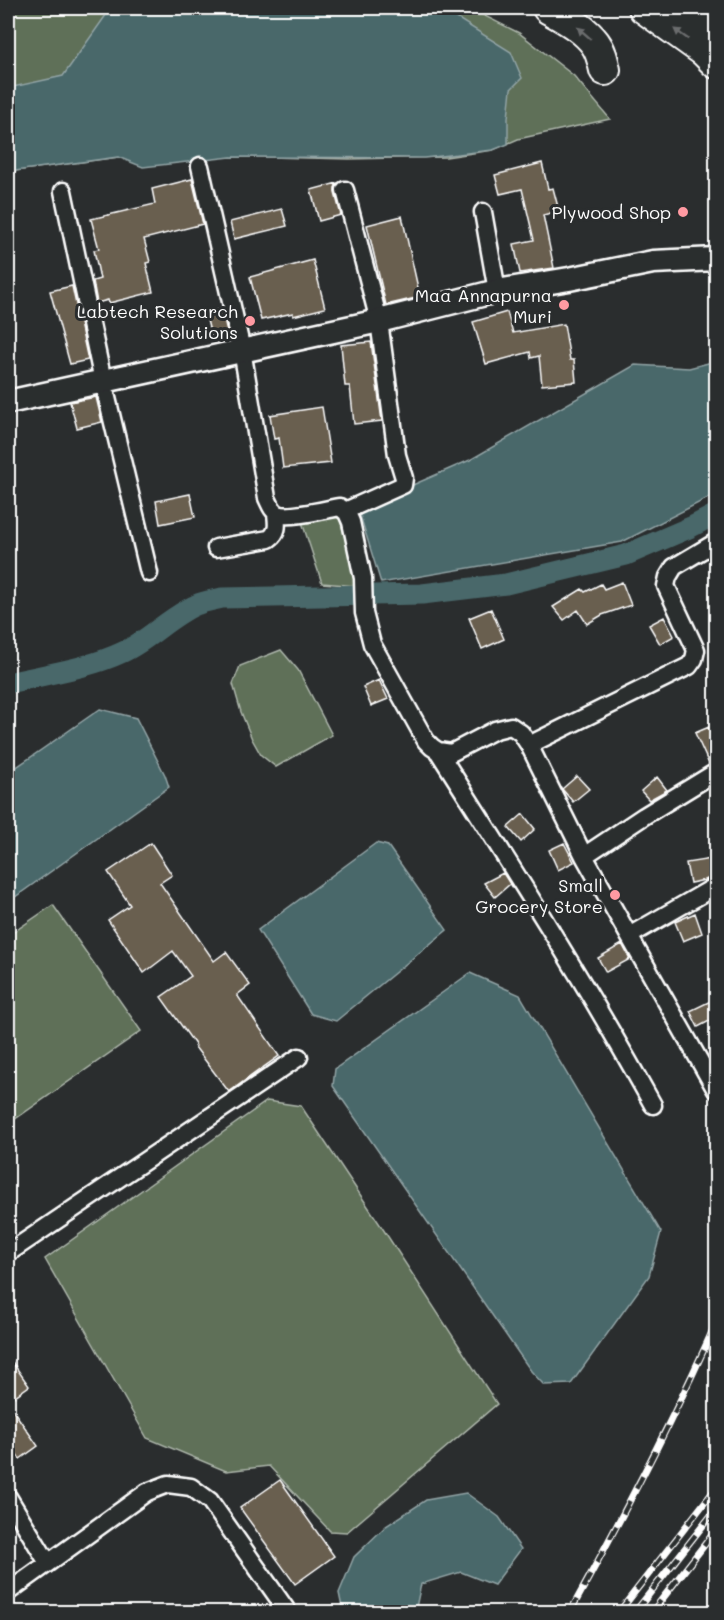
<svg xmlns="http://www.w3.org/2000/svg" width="724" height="1620" font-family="Mali,sans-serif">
<rect width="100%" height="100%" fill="#2a2d2e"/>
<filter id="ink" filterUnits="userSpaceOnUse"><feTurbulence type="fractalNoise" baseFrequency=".0167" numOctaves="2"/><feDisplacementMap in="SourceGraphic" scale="12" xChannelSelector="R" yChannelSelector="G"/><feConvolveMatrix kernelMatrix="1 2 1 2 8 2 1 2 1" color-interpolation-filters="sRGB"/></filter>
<g filter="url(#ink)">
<path fill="#5e6f58" stroke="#aeb7ac" stroke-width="1.5" d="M 8,8 L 469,8 L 519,33 L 574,76 L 610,119 L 518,139 L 493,150 L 446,157 L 349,159 L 232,156 L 119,157 L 8,172 Z
M 339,516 L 358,586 L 322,583 L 301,519 Z
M 281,650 L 298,670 L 332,735 L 276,767 L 261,755 L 252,739 L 241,712 L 233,684 L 240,666 Z
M 53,905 L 141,1031 L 8,1124 L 8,936 Z
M 267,1101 L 301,1106 L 383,1229 L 497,1404 L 347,1532 L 330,1531 L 269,1466 L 226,1471 L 147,1438 L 45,1259 Z"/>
<path fill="#49686a" stroke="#92a4a6" stroke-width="1.5" d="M 111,8 L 441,8 L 511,52 L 522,78 L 511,89 L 508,118 L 508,144 L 493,150 L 424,158 L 231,157 L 143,167 L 118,157 L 8,172 L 8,88 L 63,76 Z
M 716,361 L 716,494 L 622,542 L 381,583 L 359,512 L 415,484 L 470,460 L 635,365 L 689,368 Z
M 100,709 L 136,718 L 165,775 L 169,787 L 8,902 L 8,773 Z
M 376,843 L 388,846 L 447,930 L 336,1021 L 311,1014 L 258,930 Z
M 470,973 L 520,995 L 661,1232 L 649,1276 L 571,1384 L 544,1385 L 531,1371 L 333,1086 L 335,1069 Z
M 466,1493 L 499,1517 L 521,1549 L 494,1585 L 461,1572 L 421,1584 L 415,1612 L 343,1612 L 339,1593 L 354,1557 L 386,1526 L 426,1500 Z"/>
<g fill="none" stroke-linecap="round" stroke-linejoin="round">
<path stroke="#49686a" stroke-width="21" d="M 8,683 C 46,674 87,669 123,652 C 149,640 169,617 196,605 C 204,601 214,600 222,598 L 422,594 L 506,584 L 626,555 L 691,527 L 716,514"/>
</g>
<path fill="#695e50" stroke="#fff" stroke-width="1.5" d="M 542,163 L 548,189 L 553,188 L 559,211 L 543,215 L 554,268 L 520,273 L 514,244 L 534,240 L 522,189 L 500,194 L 495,175 Z
M 192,179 L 203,224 L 144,239 L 150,262 L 146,263 L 153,292 L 109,303 L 108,300 L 97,303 L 93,281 L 100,279 L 94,250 L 99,249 L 91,219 L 155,204 L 152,189 Z
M 337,183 L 335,188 L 335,193 L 341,215 L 319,221 L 311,190 Z
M 282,209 L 287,226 L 234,239 L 230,222 Z
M 402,216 L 420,297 L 386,305 L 367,225 Z
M 313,260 L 325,308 L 293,316 L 293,313 L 261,320 L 250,277 Z
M 72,286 L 88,360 L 70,364 L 50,291 Z
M 222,309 L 227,332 L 211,336 L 205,312 Z
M 507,312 L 513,333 L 564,324 L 570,360 L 574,360 L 576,382 L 542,385 L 539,356 L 531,358 L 530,352 L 486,364 L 473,322 Z
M 371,342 L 382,421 L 354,424 L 350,386 L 345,386 L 341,345 Z
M 96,397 L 102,422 L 77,428 L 70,402 Z
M 322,407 L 331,463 L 283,468 L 279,438 L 274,439 L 270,415 Z
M 190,494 L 195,517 L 160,524 L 156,501 Z
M 622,582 L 631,605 L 602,615 L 587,624 L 578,610 L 564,620 L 553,607 L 582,589 L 585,592 L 601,584 L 604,589 Z
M 491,609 L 504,639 L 482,649 L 469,618 Z
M 664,617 L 674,636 L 660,644 L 649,625 Z
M 379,680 L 388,699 L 371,706 L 363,687 Z
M 709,727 L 717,744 L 717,762 L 709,764 L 695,733 Z
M 577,776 L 589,789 L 573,802 L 562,789 Z
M 657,777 L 667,790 L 649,800 L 641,791 Z
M 523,814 L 535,829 L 521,842 L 508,827 Z
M 151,843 L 172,875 L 160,883 L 214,961 L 226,952 L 250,985 L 237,995 L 279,1056 L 229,1092 L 195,1047 L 196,1046 L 161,997 L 191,976 L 173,951 L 144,973 L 108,920 L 130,905 L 108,872 Z
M 564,843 L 574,862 L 558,870 L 549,850 Z
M 711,859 L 714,876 L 705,880 L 690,883 L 686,863 Z
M 503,873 L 510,884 L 495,897 L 484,883 Z
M 695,913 L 702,933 L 683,941 L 675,922 Z
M 622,944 L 630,959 L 606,972 L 598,958 Z
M 717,998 L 717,1017 L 698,1027 L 690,1011 Z
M 8,1356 L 29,1386 L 8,1401 Z
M 8,1403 L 38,1446 L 20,1459 L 8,1442 Z
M 280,1480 L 334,1556 L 295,1584 L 240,1508 Z"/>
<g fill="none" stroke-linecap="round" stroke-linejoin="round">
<defs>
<path id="street" d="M 200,166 L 242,350 L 267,498 C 270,504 272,511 278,514 C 288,519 327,509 340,507 L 347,513 L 351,522 L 363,578 L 364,613 L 372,644 L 426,741 L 432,747 L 438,751 L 451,753 L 495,730 L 511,726 L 521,733 L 529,745 L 584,856 L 716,1090
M 63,191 L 103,381 L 149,573
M 483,212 L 497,291
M 345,511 L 403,485 L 404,478 L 397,455 L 379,321 L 345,190
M 216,548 L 269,539 C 279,532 277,524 276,513
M 529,745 L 689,666 L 694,659 L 696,650 L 666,586 L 668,577 L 674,567 L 716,542
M 438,751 C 512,867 586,984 653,1105
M 584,856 L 644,816 L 716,772
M 629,936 L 716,886
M 8,1253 L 299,1057
M 8,1497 L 48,1563
M 8,1592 L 147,1492 L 168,1484 L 191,1487 L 210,1501 L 288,1612"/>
<path id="secondary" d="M 8,402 L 379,321 L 497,291 L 569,279 L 653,262 L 716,259"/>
<path id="highway" d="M 548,8 C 564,18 583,27 595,43 C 601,51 603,61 605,70
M 644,8 L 704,51 L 716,63
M 690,8 L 716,27"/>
</defs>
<use href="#street" stroke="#fff" stroke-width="21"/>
<use href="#secondary" stroke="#fff" stroke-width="27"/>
<use href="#highway" stroke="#fff" stroke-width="34"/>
<use href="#street" stroke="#2a2d2e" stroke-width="16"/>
<use href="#secondary" stroke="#2a2d2e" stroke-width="22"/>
<use href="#highway" stroke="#2a2d2e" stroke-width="30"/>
<defs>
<path id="rail" d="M 570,1612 C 622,1518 672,1422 716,1323
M 619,1612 L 716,1488
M 635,1612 L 716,1509
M 652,1612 L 716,1530"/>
</defs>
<use href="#rail" stroke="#fff" stroke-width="7"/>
<use href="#rail" stroke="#2a2d2e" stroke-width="4.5" stroke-dasharray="14" stroke-linecap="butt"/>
</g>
<defs><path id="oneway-solid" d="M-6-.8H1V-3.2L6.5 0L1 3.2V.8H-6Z" transform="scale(1.5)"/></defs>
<g fill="#6a6c6d">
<use href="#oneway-solid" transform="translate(584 33) rotate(-139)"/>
<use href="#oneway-solid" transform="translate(681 34) rotate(-144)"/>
</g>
</g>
<g fill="#ff9aa2" stroke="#2a2d2e" stroke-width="2">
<circle cx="683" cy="212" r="6"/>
<circle cx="564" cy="305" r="6"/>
<circle cx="250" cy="321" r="6"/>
<circle cx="615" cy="895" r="6"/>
</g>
<g text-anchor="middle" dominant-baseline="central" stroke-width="6" stroke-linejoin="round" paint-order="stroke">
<g font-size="18" fill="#fff" stroke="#2a2d2e" text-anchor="end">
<text x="671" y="212">Plywood Shop</text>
<text x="552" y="295">Maa Annapurna<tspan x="552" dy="21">Muri</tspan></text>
<text x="238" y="311">Labtech Research<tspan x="238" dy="21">Solutions</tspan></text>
<text x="603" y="885">Small<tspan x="603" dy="21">Grocery Store</tspan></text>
</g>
</g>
<rect width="724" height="1620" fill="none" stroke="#2a2d2e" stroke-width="30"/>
<rect x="15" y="15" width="694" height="1590" fill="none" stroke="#fff" stroke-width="2" filter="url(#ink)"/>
</svg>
